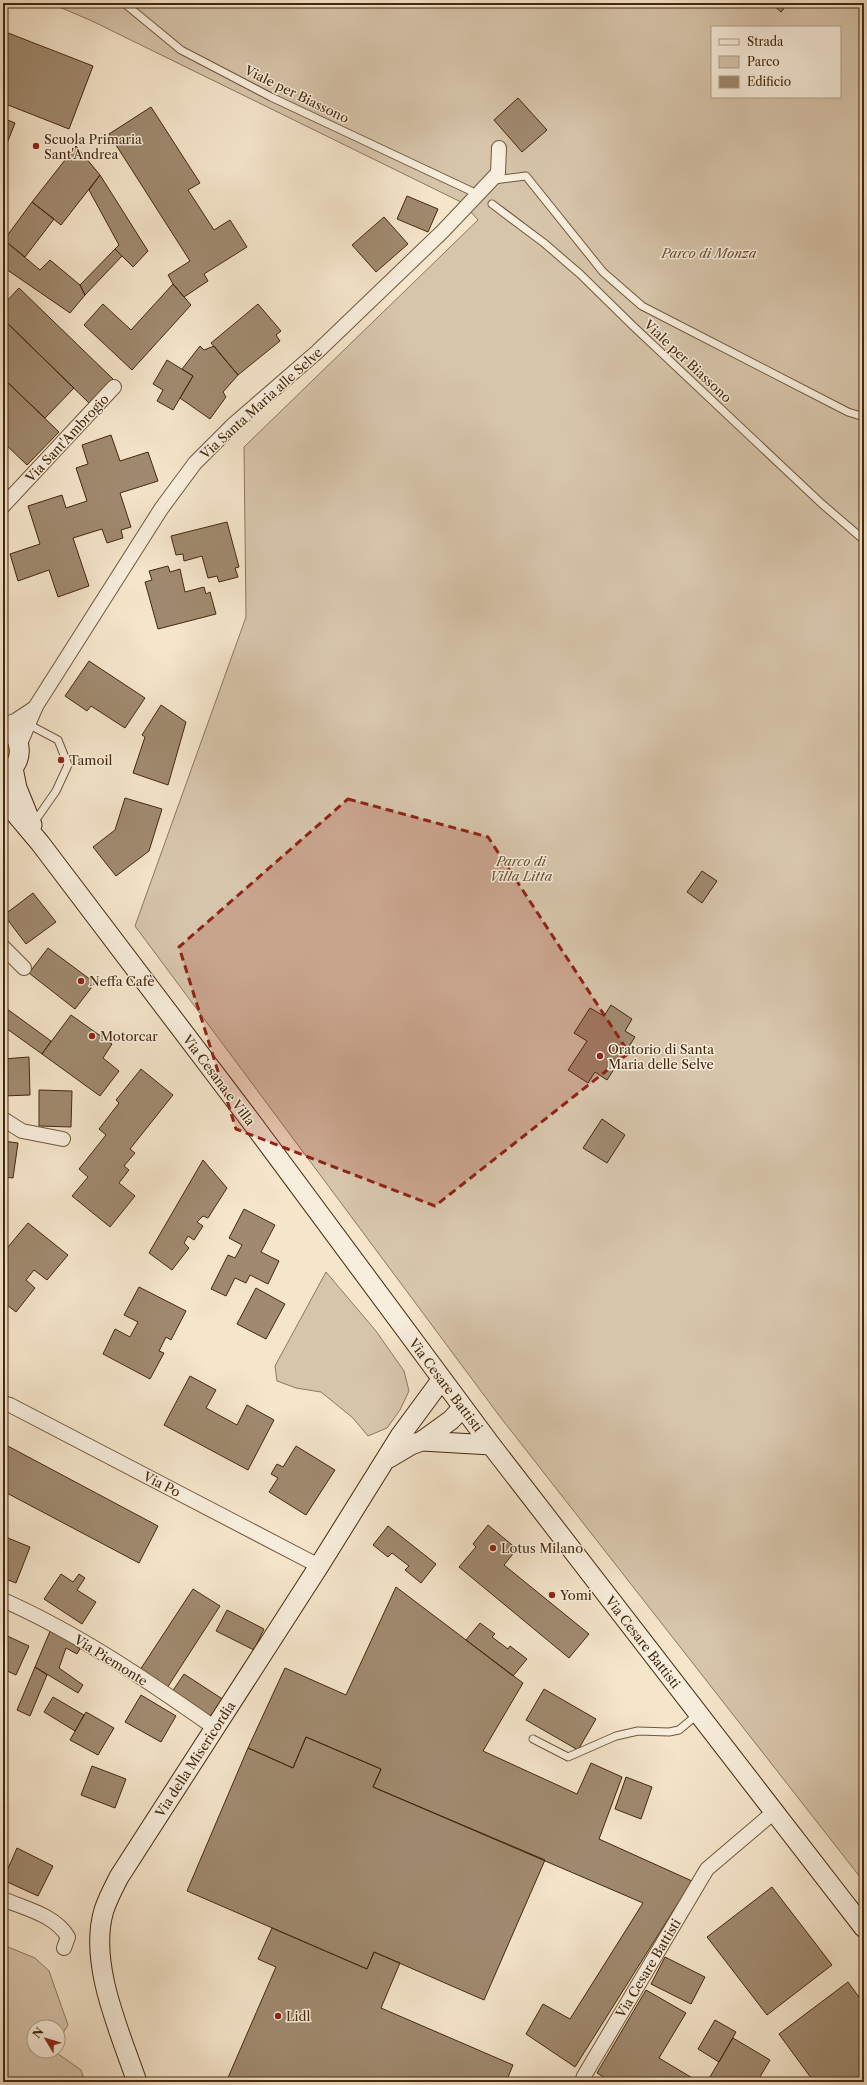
<svg xmlns="http://www.w3.org/2000/svg" width="867" height="2085" font-family="'Libre Caslon Text',serif">
<rect width="100%" height="100%" fill="#f5e5cb"/>
<filter id="stains"><feTurbulence type="fractalNoise" baseFrequency=".005" numOctaves="4"/><feColorMatrix values="0 0 0 0 .2 0 0 0 0 .09 0 0 0 0 .02 0 0 0 .5 -.17"/></filter>
<radialGradient id="worn" r=".72"><stop offset=".6" stop-color="#630" stop-opacity="0"/><stop offset="1" stop-color="#630" stop-opacity=".3"/></radialGradient>
<path fill="#d7c5ab" stroke="#8e765c" fill-rule="evenodd" d="M 50,3 L 864,3 L 864,1882 L 501,1418 L 135,926 L 246,617 L 244,447 L 478,220 L 463,203 L 92,21 ZM 712,27 L 840,27 L 840,97 L 712,97 Z
M 326,1272 L 376,1331 L 404,1371 L 409,1391 L 400,1410 L 387,1428 L 368,1436 L 353,1418 L 321,1392 L 296,1388 L 277,1381 L 275,1366 Z
M 3,1945 L 35,1958 L 49,1971 L 68,2025 L 58,2041 L 58,2027 L 34,2027 L 34,2051 L 54,2051 L 81,2070 L 85,2082 L 3,2082 Z"/>
<path fill="#a08a6f" stroke="#44280c" d="M 771,3 L 788,3 L 781,12 Z
M 3,31 L 93,66 L 69,129 L 3,103 Z
M 518,98 L 547,130 L 522,152 L 494,120 Z
M 151,107 L 200,183 L 188,190 L 214,230 L 230,220 L 247,247 L 204,274 L 208,281 L 184,297 L 173,284 L 168,275 L 190,261 L 109,134 Z
M 3,118 L 15,123 L 3,154 Z
M 76,146 L 100,175 L 61,225 L 32,202 Z
M 100,175 L 148,251 L 133,267 L 115,249 L 119,245 L 89,190 Z
M 407,196 L 438,209 L 428,232 L 397,219 Z
M 32,202 L 54,219 L 25,257 L 4,240 Z
M 384,217 L 408,244 L 376,272 L 352,245 Z
M 4,240 L 40,270 L 50,260 L 80,285 L 85,295 L 70,313 L 3,267 Z
M 115,249 L 122,256 L 85,295 L 80,285 Z
M 173,284 L 191,305 L 132,370 L 84,325 L 103,304 L 131,330 Z
M 19,288 L 113,379 L 89,403 L 3,319 L 3,305 Z
M 258,304 L 281,331 L 276,335 L 280,341 L 238,375 L 211,343 Z
M 3,319 L 74,388 L 45,418 L 3,378 Z
M 200,346 L 204,350 L 214,346 L 238,375 L 223,392 L 226,397 L 210,419 L 180,398 L 193,376 L 182,369 Z
M 167,360 L 193,376 L 173,410 L 157,401 L 163,390 L 153,384 Z
M 3,378 L 59,432 L 27,465 L 3,442 Z
M 111,435 L 120,461 L 148,452 L 158,481 L 120,493 L 131,527 L 121,530 L 123,538 L 107,543 L 102,529 L 73,538 L 89,586 L 58,597 L 49,570 L 18,581 L 10,554 L 40,544 L 28,506 L 62,495 L 66,508 L 87,501 L 76,468 L 88,464 L 82,445 Z
M 227,522 L 239,567 L 235,568 L 238,577 L 219,582 L 217,576 L 208,578 L 202,556 L 184,561 L 183,554 L 176,555 L 171,536 Z
M 168,566 L 170,572 L 180,569 L 185,592 L 204,587 L 206,594 L 210,592 L 216,614 L 158,629 L 145,582 L 152,580 L 149,571 Z
M 89,661 L 145,698 L 125,728 L 91,706 L 87,711 L 65,696 Z
M 161,705 L 186,722 L 168,785 L 133,773 L 145,737 L 142,735 Z
M 125,798 L 162,809 L 149,851 L 116,876 L 93,847 L 115,830 Z
M 702,871 L 717,881 L 702,903 L 687,892 Z
M 33,893 L 56,922 L 26,944 L 4,915 Z
M 48,948 L 95,983 L 75,1009 L 29,973 Z
M 611,1005 L 632,1019 L 625,1031 L 635,1037 L 607,1080 L 595,1072 L 588,1083 L 568,1070 L 587,1041 L 574,1033 L 590,1008 L 604,1016 Z
M 3,1006 L 51,1041 L 42,1054 L 3,1026 Z
M 71,1015 L 112,1044 L 103,1058 L 119,1071 L 100,1096 L 42,1054 Z
M 29,1057 L 30,1095 L 3,1096 L 3,1059 Z
M 141,1069 L 173,1095 L 130,1149 L 135,1153 L 124,1166 L 129,1170 L 119,1183 L 135,1196 L 110,1227 L 72,1196 L 88,1177 L 79,1169 L 106,1135 L 99,1129 L 119,1103 L 116,1100 Z
M 39,1090 L 72,1091 L 71,1127 L 39,1126 Z
M 602,1119 L 625,1135 L 607,1163 L 583,1148 Z
M 3,1141 L 18,1143 L 13,1178 L 3,1177 Z
M 203,1160 L 227,1188 L 208,1218 L 203,1216 L 197,1222 L 203,1226 L 194,1240 L 188,1236 L 184,1243 L 189,1248 L 172,1270 L 149,1253 Z
M 244,1209 L 275,1225 L 261,1252 L 279,1261 L 268,1284 L 250,1275 L 246,1283 L 235,1278 L 226,1296 L 211,1289 L 228,1255 L 235,1258 L 242,1245 L 229,1238 Z
M 28,1223 L 68,1255 L 47,1280 L 34,1270 L 26,1280 L 35,1288 L 16,1312 L 3,1302 L 3,1253 Z
M 139,1287 L 186,1311 L 171,1340 L 166,1337 L 159,1351 L 164,1353 L 150,1379 L 103,1354 L 115,1329 L 130,1337 L 138,1322 L 124,1315 Z
M 256,1288 L 285,1304 L 266,1339 L 237,1324 Z
M 190,1376 L 216,1390 L 206,1408 L 237,1425 L 247,1405 L 274,1420 L 248,1470 L 164,1425 Z
M 4,1444 L 158,1526 L 139,1563 L 3,1491 Z
M 296,1446 L 335,1470 L 306,1515 L 269,1492 L 278,1478 L 271,1474 L 277,1464 L 283,1467 Z
M 488,1525 L 517,1549 L 504,1565 L 589,1634 L 569,1658 L 459,1567 L 476,1547 L 473,1544 Z
M 388,1526 L 436,1564 L 421,1583 L 405,1570 L 409,1566 L 392,1553 L 388,1557 L 373,1545 Z
M 3,1536 L 30,1547 L 16,1583 L 3,1578 Z
M 61,1574 L 73,1582 L 79,1574 L 85,1578 L 77,1590 L 96,1602 L 82,1624 L 44,1599 Z
M 396,1587 L 523,1683 L 483,1751 L 577,1794 L 591,1763 L 622,1777 L 599,1839 L 692,1881 L 575,2067 L 526,2034 L 543,2004 L 570,2019 L 643,1903 L 373,1787 L 381,1769 L 306,1737 L 293,1768 L 248,1748 L 285,1668 L 346,1695 Z
M 193,1589 L 220,1606 L 167,1688 L 140,1670 Z
M 227,1610 L 264,1629 L 254,1650 L 216,1631 Z
M 480,1623 L 495,1634 L 492,1637 L 508,1649 L 510,1646 L 527,1659 L 513,1676 L 466,1640 Z
M 51,1629 L 80,1649 L 77,1654 L 66,1648 L 59,1668 L 83,1685 L 78,1693 L 35,1667 Z
M 3,1634 L 29,1646 L 16,1675 L 3,1669 Z
M 35,1667 L 47,1675 L 30,1716 L 17,1710 Z
M 184,1674 L 224,1700 L 212,1717 L 172,1692 Z
M 544,1689 L 596,1719 L 578,1750 L 526,1720 Z
M 141,1695 L 176,1716 L 161,1742 L 125,1722 Z
M 53,1697 L 84,1715 L 75,1731 L 44,1712 Z
M 86,1712 L 114,1728 L 98,1755 L 70,1740 Z
M 306,1737 L 381,1769 L 373,1787 L 545,1860 L 484,2000 L 374,1952 L 367,1969 L 187,1891 L 248,1748 L 293,1768 Z
M 92,1766 L 126,1779 L 115,1808 L 81,1795 Z
M 626,1777 L 652,1787 L 641,1819 L 615,1809 Z
M 17,1848 L 53,1866 L 38,1896 L 3,1880 Z
M 772,1887 L 832,1965 L 767,2015 L 707,1937 Z
M 272,1928 L 367,1969 L 374,1952 L 400,1963 L 381,2008 L 513,2065 L 506,2082 L 233,2082 L 227,2080 L 276,1967 L 258,1959 Z
M 665,1957 L 705,1977 L 691,2004 L 651,1984 Z
M 848,1982 L 864,2004 L 864,2082 L 814,2082 L 779,2034 Z
M 646,1990 L 686,2013 L 659,2058 L 699,2082 L 612,2082 L 597,2073 Z
M 715,2020 L 736,2032 L 719,2062 L 698,2049 Z
M 733,2038 L 770,2060 L 757,2082 L 707,2082 Z"/>
<g fill="none" stroke-linecap="round" stroke-linejoin="round">
<defs>
<path id="lane" d="M 124,3 L 181,50 L 271,97 L 471,191
M 494,180 L 526,176 L 603,272 L 642,306 L 848,412 L 864,417
M 492,204 L 544,243 L 580,274 L 633,326 L 822,504 L 864,540
M 26,723 L 58,740 L 68,765 L 56,791 L 33,824
M 533,1739 L 568,1757 L 616,1736 L 638,1731 L 669,1732 L 679,1730 L 698,1714"/>
<path id="street" d="M 3,506 L 114,387
M 3,725 L 15,721 L 36,707
M 19,746 L 36,706 L 161,509 L 195,463 L 234,424 L 317,352 L 443,231 L 498,173 L 499,148
M 3,947 L 24,968
M 3,1119 L 22,1131 L 63,1139
M 3,1403 L 10,1405 L 319,1566
M 3,1600 C 78,1633 148,1681 215,1728
M 3,1899 C 26,1909 55,1915 68,1937 L 64,1948
M 582,2082 L 584,2076 L 707,1869 L 774,1812"/>
<path id="secondary" d="M 3,725 C 23,736 26,763 4,775
M 13,768 L 17,788 L 32,825
M 3,799 L 40,843 L 250,1120 L 491,1445 L 864,1928
M 422,1441 L 451,1420 L 463,1407
M 389,1458 L 411,1445 L 422,1441 L 491,1445
M 137,2082 C 120,2032 88,1963 104,1910 C 108,1898 114,1887 119,1877 L 319,1566 L 400,1436 L 442,1379"/>
</defs>
<use href="#lane" stroke="#70573c" stroke-width="9"/>
<use href="#street" stroke="#70573c" stroke-width="16"/>
<use href="#secondary" stroke="#44280c" stroke-width="21"/>
<use href="#lane" stroke="#f8eedd" stroke-width="7"/>
<use href="#street" stroke="#f8eedd" stroke-width="14"/>
<use href="#secondary" stroke="#f8eedd" stroke-width="19"/>
</g>
<path fill="#8f2418" fill-opacity="0.2" stroke="#8f2418" stroke-width="3" stroke-dasharray="8 5" stroke-linejoin="round" d="M 348,799 L 488,837 L 629,1053 L 435,1206 L 236,1129 L 179,947 Z"/>
<g fill="#8f2418" stroke="#f8eedd" stroke-width="1.5">
<circle cx="36" cy="146" r="4"/>
<circle cx="61" cy="760" r="4"/>
<circle cx="81" cy="981" r="4"/>
<circle cx="92" cy="1036" r="4"/>
<circle cx="600" cy="1056" r="4"/>
<circle cx="493" cy="1548" r="4"/>
<circle cx="552" cy="1595" r="4"/>
<circle cx="278" cy="2016" r="4"/>
</g>
<g text-anchor="middle" dominant-baseline="central" stroke-width="3" stroke-linejoin="round" paint-order="stroke">
<g font-size="13" fill="#44280c" stroke="#f8eedd">
<text transform="translate(297 94) rotate(26)">Viale per Biassono</text>
<text transform="translate(688 361) rotate(43)">Viale per Biassono</text>
<text transform="translate(261 403) rotate(-42)">Via Santa Maria alle Selve</text>
<text transform="translate(67 438) rotate(-47)">Via Sant'Ambrogio</text>
<text transform="translate(219 1080) rotate(53)">Via Cesana e Villa</text>
<text transform="translate(446 1385) rotate(53)">Via Cesare Battisti</text>
<text transform="translate(162 1484) rotate(27)">Via Po</text>
<text transform="translate(643 1642) rotate(52)">Via Cesare Battisti</text>
<text transform="translate(111 1660) rotate(32)">Via Piemonte</text>
<text transform="translate(195 1759) rotate(-57)">Via della Misericordia</text>
<text transform="translate(648 1968) rotate(-59)">Via Cesare Battisti</text>
</g>
<g font-size="13" fill="#44280c" stroke="#f8eedd" text-anchor="start">
<text x="44" y="139">Scuola Primaria<tspan x="44" dy="15">Sant'Andrea</tspan></text>
<text x="69" y="760">Tamoil</text>
<text x="89" y="981">Neffa Cafè</text>
<text x="100" y="1036">Motorcar</text>
<text x="608" y="1049">Oratorio di Santa<tspan x="608" dy="15">Maria delle Selve</tspan></text>
<text x="501" y="1548">Lotus Milano</text>
<text x="560" y="1595">Yomi</text>
<text x="286" y="2016">Lidl</text>
</g>
<g font-size="13" font-style="italic" fill="#694f34" stroke="#f8eedd">
<text x="709" y="253">Parco di Monza</text>
<text x="521" y="861">Parco di<tspan x="521" dy="15">Villa Litta</tspan></text>
</g>
</g>
<rect width="867" height="2085" fill="none" stroke="#f5e5cb" stroke-width="16"/>
<rect x="4" y="4" width="859" height="2077" fill="none" stroke="#44280c" stroke-width="2"/>
<rect x="8" y="8" width="851" height="2069" fill="none" stroke="#44280c"/>
<rect x="711" y="26" width="130" height="72" fill="#f8eedd" stroke="#b09f89"/>
<rect x="719" y="39" width="20" height="6" fill="#f8eedd" stroke="#b09f89"/>
<text x="747" y="46" font-size="12" fill="#44280c">Strada</text>
<rect x="719" y="56" width="20" height="12" fill="#d7c5ab" stroke="#b09f89"/>
<text x="747" y="66" font-size="12" fill="#44280c">Parco</text>
<rect x="719" y="76" width="20" height="12" fill="#a08a6f" stroke="#b09f89"/>
<text x="747" y="86" font-size="12" fill="#44280c">Edificio</text>
<g transform="translate(46 2039) rotate(308)"><circle r="19" fill="#f8eedd" stroke="#b09f89"/>
<path d="M0-3L7 15L0 10L-7 15Z" fill="#8f2418"/>
<text y="-6" font-size="11" font-weight="bold" text-anchor="middle" fill="#44280c">N</text>
</g>
<rect width="100%" height="100%" filter="url(#stains)"/>
<rect width="100%" height="100%" fill="url(#worn)"/>
</svg>
